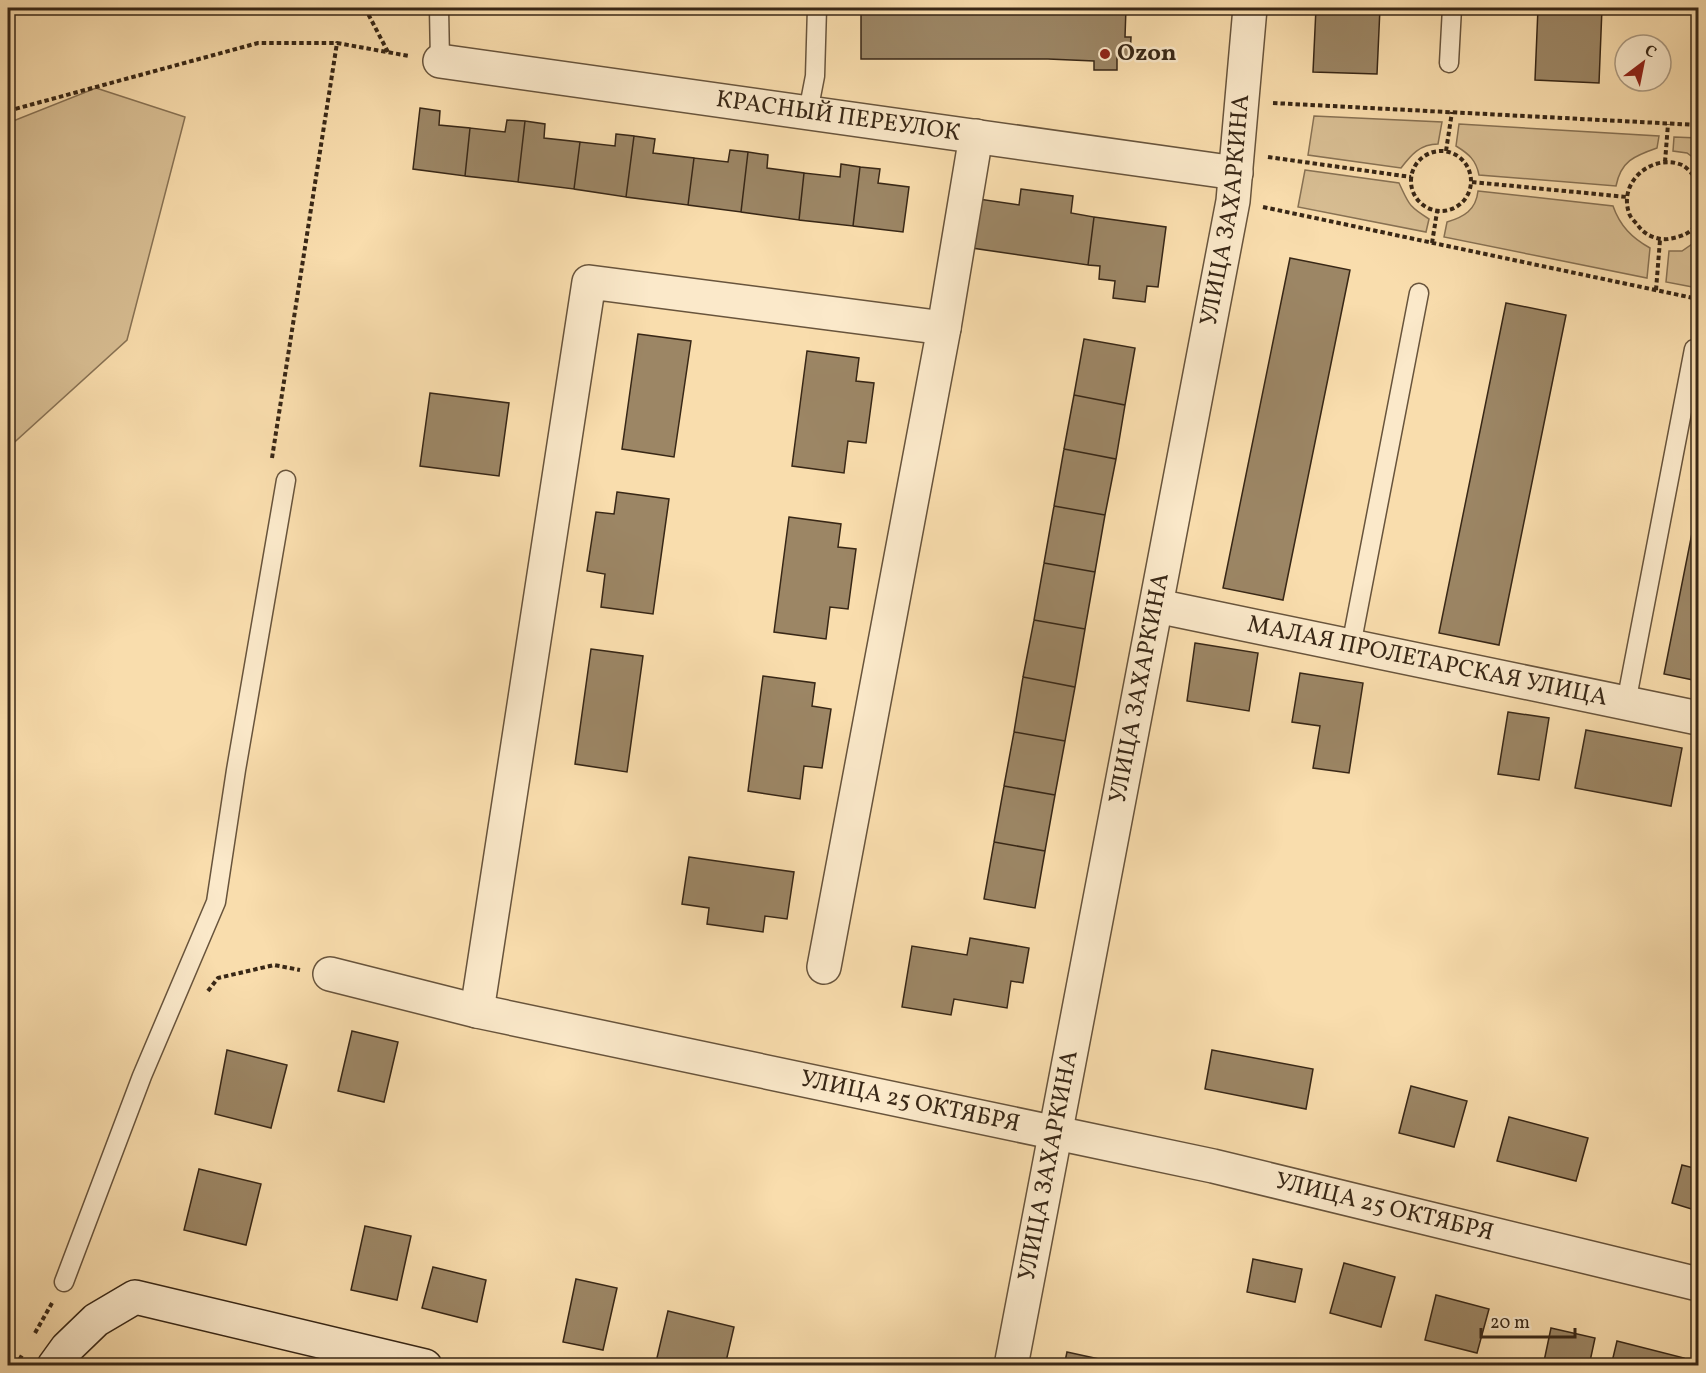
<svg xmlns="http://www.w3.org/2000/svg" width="1706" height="1373" font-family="Vollkorn,serif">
<rect width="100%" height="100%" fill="#f9ddad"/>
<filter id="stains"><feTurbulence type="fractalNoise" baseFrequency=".00333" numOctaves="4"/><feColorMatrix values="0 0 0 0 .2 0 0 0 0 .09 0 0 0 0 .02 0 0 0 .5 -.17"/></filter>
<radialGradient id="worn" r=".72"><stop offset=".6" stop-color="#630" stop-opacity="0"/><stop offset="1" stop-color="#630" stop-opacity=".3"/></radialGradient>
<path fill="#d8be93" stroke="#887254" stroke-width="1.5" d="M 96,88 L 185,117 L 127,340 L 8,448 L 8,123 Z
M 1314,116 L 1442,122 L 1438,144 C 1420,144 1411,155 1401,168 L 1308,155 Z
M 1459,124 L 1659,136 L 1657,148 C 1634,156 1621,161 1616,186 L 1479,175 C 1476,160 1469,154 1456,146 Z
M 1674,137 L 1698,138 L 1698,161 L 1687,153 L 1673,151 Z
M 1305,170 L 1399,183 C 1409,204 1408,206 1429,219 L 1426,232 L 1298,207 Z
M 1478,191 L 1613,206 C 1620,226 1632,238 1650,248 L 1647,278 L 1444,237 L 1447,222 C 1464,217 1476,210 1478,191 Z
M 1698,240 L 1698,288 L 1666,282 L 1669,251 L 1682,251 Z"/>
<path fill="#9c8665" stroke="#382716" stroke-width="1.5" d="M 861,8 L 1126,8 L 1125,37 L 1131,37 L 1130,57 L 1117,57 L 1117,70 L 1094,70 L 1094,61 L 1048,59 L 861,59 Z
M 1316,8 L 1380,8 L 1377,74 L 1313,72 Z
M 1538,8 L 1602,8 L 1599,83 L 1535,80 Z
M 420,108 L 440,111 L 439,125 L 470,128 L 465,176 L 413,169 Z
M 507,120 L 525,121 L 518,182 L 465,176 L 470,128 L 505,132 Z
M 525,121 L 545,124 L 544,138 L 580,142 L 574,189 L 518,182 Z
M 616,134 L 634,136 L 626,197 L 574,189 L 580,142 L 615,146 Z
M 634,136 L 655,139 L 653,153 L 694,158 L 688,205 L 626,197 Z
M 730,150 L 748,152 L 741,212 L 688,205 L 694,158 L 728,162 Z
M 748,152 L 768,155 L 767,168 L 804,173 L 799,220 L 741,212 Z
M 841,164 L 860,167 L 853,226 L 799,220 L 804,173 L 840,177 Z
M 860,167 L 880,169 L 878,183 L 909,187 L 903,232 L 853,226 Z
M 1021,189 L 1073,196 L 1071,213 L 1094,217 L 1088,265 L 972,248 L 979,199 L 1019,205 Z
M 1094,217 L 1166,227 L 1158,287 L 1147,286 L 1145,302 L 1113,298 L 1115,281 L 1099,279 L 1100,266 L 1088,265 Z
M 1290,258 L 1350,270 L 1283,600 L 1223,588 Z
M 1506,303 L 1566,315 L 1499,645 L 1439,633 Z
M 638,334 L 691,341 L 674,457 L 622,449 Z
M 1084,339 L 1135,348 L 1125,405 L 1074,395 Z
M 807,351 L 859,358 L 856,381 L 874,383 L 866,443 L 848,441 L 844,473 L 792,466 Z
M 430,393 L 509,403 L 499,476 L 420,466 Z
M 1074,395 L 1125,405 L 1116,459 L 1064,449 Z
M 1064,449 L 1116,459 L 1105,515 L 1054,506 Z
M 617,492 L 669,499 L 653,614 L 601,607 L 605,574 L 587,571 L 596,512 L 614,514 Z
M 1698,503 L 1698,681 L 1664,674 Z
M 1054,506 L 1105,515 L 1095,572 L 1044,563 Z
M 789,517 L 841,524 L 838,547 L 856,549 L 848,609 L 830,607 L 826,639 L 774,632 Z
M 1044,563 L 1095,572 L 1085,629 L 1034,620 Z
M 1034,620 L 1085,629 L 1075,687 L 1023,677 Z
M 1195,643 L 1258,653 L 1249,711 L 1187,701 Z
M 591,649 L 643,656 L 627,772 L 575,764 Z
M 1300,673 L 1363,683 L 1349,773 L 1313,768 L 1320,726 L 1292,722 Z
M 763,676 L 815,683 L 812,706 L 831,709 L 822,768 L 804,766 L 800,799 L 748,791 Z
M 1023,677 L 1075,687 L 1065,741 L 1014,732 Z
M 1508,712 L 1549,718 L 1539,780 L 1498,774 Z
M 1586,730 L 1682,748 L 1671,806 L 1575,788 Z
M 1014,732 L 1065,741 L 1055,795 L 1004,786 Z
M 1004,786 L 1055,795 L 1045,851 L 994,842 Z
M 994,842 L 1045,851 L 1035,908 L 984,899 Z
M 689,857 L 794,872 L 787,919 L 765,916 L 763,932 L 707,924 L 709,908 L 682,904 Z
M 970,938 L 1029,948 L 1023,983 L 1011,981 L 1007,1008 L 954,999 L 951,1015 L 902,1007 L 912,946 L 967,955 Z
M 352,1031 L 398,1042 L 384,1102 L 338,1091 Z
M 227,1050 L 287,1065 L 271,1128 L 215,1114 Z
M 1212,1050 L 1313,1069 L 1306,1109 L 1205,1089 Z
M 1411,1086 L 1467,1101 L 1454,1147 L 1399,1133 Z
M 1509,1117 L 1588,1138 L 1576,1181 L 1497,1161 Z
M 1682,1165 L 1698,1169 L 1698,1211 L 1672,1203 Z
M 199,1169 L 261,1184 L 246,1245 L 184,1230 Z
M 365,1226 L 411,1236 L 397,1300 L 351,1290 Z
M 1253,1259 L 1302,1269 L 1295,1302 L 1247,1292 Z
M 1344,1263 L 1395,1277 L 1381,1327 L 1330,1313 Z
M 433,1267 L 486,1280 L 477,1322 L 422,1308 Z
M 576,1279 L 617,1288 L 603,1350 L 563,1342 Z
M 1436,1295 L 1489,1309 L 1477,1353 L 1425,1340 Z
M 668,1311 L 734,1327 L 725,1366 L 671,1366 L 656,1362 Z
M 1551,1328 L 1595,1338 L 1589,1366 L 1543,1366 Z
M 1617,1341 L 1684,1358 L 1683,1366 L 1611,1366 Z
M 1067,1352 L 1131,1366 L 1064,1366 Z
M 780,1359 L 814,1366 L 779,1366 Z"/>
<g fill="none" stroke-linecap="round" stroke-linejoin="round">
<defs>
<path id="service" d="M 439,8 L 440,61
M 1449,63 L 1452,8
M 808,112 L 815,76 L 817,8
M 1351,646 L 1419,293
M 1626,703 L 1694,349
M 64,1282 L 142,1076 L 216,902 L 236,770 L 286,480"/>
<g id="minor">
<path id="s1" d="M 440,61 L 1236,173"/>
<path id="s2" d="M 1157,606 L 1698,718"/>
<path d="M 824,967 L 944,328 L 976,136"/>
<path id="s3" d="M 330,974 L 477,1011 L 1213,1166 L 1698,1284"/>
<path d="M 477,1011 L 589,282 L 944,328"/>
</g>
<g id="tertiary">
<path id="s4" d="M 1011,1366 L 1233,201 L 1250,8"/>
</g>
<path id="secondary" d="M 54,1366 L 67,1348 L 96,1320 L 135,1297 L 425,1366"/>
</defs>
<use href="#service" stroke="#68543c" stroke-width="21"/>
<use href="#minor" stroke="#68543c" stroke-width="36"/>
<use href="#tertiary" stroke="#68543c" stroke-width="36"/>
<use href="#secondary" stroke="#382716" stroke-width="36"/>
<path stroke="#382716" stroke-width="4" stroke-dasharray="4.5 3" stroke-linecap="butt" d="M 365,8 L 388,52
M 1273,103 L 1698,125
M 8,109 L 15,109 L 258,43 L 337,43
M 1446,151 L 1452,112
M1411 181a30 30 0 1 1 60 0a30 30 0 1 1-60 0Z
M 1268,157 L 1411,177
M 1665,162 L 1668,124
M 1698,181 C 1694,176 1688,168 1682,165 C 1653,153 1618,181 1629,213 C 1630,217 1634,221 1637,224 C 1644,235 1656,240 1668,239 C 1681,237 1693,233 1698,221
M 1472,182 L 1627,197
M 1263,207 L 1698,299
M 1432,243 L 1437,212
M 1656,290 L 1660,240
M 272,458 L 337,43 L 409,56
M 208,991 L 218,978 L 274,965 L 300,970
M 35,1333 L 52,1303
M 16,1366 L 22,1355"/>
<use href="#service" stroke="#fbe9ca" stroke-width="18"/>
<use href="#minor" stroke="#fbe9ca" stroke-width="33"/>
<use href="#tertiary" stroke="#fbe9ca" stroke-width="33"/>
<use href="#secondary" stroke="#fbe9ca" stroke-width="33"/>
</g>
<circle fill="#8f2418" stroke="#fbe9ca" stroke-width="2" cx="1105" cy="54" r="6"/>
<g text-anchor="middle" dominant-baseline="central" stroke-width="5" stroke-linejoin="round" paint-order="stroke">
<g font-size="24" font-weight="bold" fill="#382716" stroke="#fbe9ca" text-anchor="start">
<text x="1117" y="54">Ozon</text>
</g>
<g font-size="24" fill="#382716" stroke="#fbe9ca">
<text stroke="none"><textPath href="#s1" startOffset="402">КРАСНЫЙ ПЕРЕУЛОК</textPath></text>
<text stroke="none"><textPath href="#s4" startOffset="1176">УЛИЦА ЗАХАРКИНА</textPath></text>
<text stroke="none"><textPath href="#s2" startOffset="276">МАЛАЯ ПРОЛЕТАРСКАЯ УЛИЦА</textPath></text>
<text stroke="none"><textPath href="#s4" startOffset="690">УЛИЦА ЗАХАРКИНА</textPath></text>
<text stroke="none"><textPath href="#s3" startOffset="594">УЛИЦА 25 ОКТЯБРЯ</textPath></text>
<text stroke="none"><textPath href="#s4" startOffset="204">УЛИЦА ЗАХАРКИНА</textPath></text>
<text stroke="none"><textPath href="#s3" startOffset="1080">УЛИЦА 25 ОКТЯБРЯ</textPath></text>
</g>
</g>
<rect width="1706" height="1373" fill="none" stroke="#f9ddad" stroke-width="30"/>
<rect x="9" y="9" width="1688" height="1355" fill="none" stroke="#382716" stroke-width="3"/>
<rect x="15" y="15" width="1676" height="1343" fill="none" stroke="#382716" stroke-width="1.5"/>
<g transform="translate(1643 63) rotate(32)"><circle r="28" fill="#fbe9ca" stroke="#ad9b82" stroke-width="1.5"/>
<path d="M0-4.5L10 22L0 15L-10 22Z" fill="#8f2418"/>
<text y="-9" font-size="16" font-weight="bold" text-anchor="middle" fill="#382716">С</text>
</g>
<path d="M1481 1328v9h94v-9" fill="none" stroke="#382716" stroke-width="3"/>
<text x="1490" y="1328" font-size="18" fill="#382716" stroke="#fbe9ca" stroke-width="4.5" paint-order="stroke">20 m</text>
<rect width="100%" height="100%" filter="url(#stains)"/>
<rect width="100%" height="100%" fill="url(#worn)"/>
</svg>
